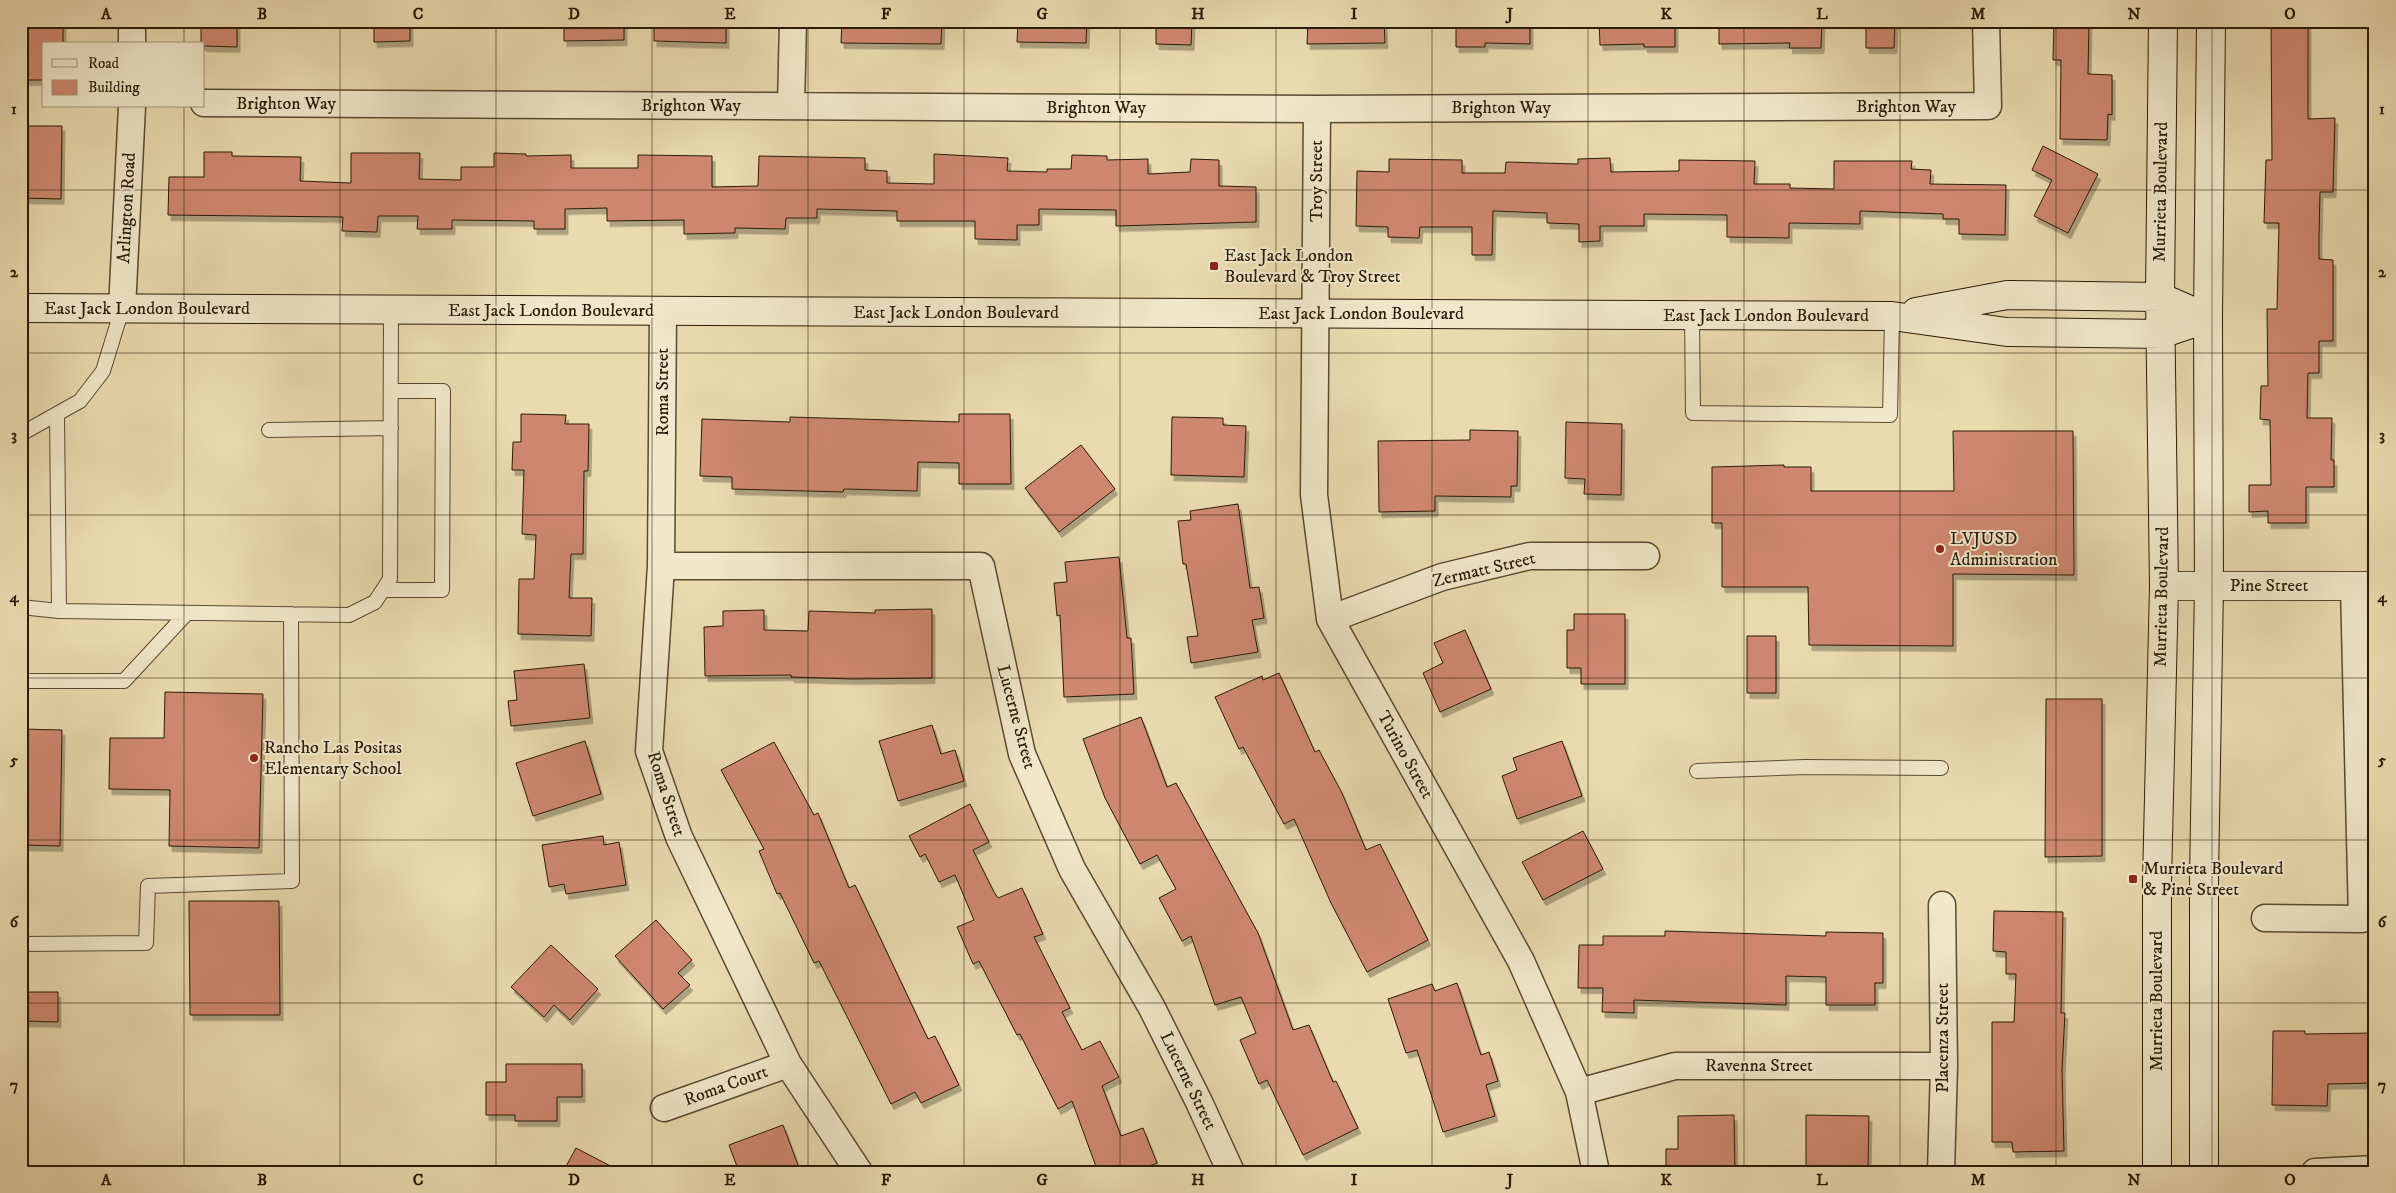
<svg xmlns="http://www.w3.org/2000/svg" width="2396" height="1193" font-family="'IM FELL DW Pica',serif">
<defs>
<filter id="shadow"><feDropShadow dx="3" dy="5.5" stdDeviation="0" flood-color="#0004"/></filter>
</defs>
<rect width="100%" height="100%" fill="#eadbaf"/>
<filter id="stains"><feTurbulence type="fractalNoise" baseFrequency=".004" numOctaves="4"/><feColorMatrix values="0 0 0 0 .2 0 0 0 0 .09 0 0 0 0 .02 0 0 0 .5 -.17"/></filter>
<radialGradient id="worn" r=".72"><stop offset=".6" stop-color="#630" stop-opacity="0"/><stop offset="1" stop-color="#630" stop-opacity=".3"/></radialGradient>
<path fill="#cf886f" stroke="#291a08" filter="url(#shadow)" d="M 21,21 L 63,21 L 63,44 L 44,44 L 44,80 L 21,80 Z
M 201,21 L 237,21 L 237,47 L 204,46 L 201,44 Z
M 374,21 L 410,21 L 410,41 L 374,42 Z
M 564,21 L 624,21 L 624,40 L 564,41 Z
M 654,21 L 726,21 L 726,43 L 654,41 Z
M 842,21 L 942,21 L 941,44 L 841,43 Z
M 1018,21 L 1087,21 L 1086,43 L 1017,42 Z
M 1156,21 L 1192,21 L 1191,45 L 1156,44 Z
M 1308,21 L 1384,21 L 1385,43 L 1307,44 Z
M 1456,21 L 1530,21 L 1530,44 L 1485,43 L 1485,47 L 1456,47 Z
M 1599,21 L 1675,21 L 1675,47 L 1644,47 L 1644,44 L 1600,45 Z
M 1719,21 L 1822,21 L 1821,48 L 1789,48 L 1790,43 L 1719,44 Z
M 1866,21 L 1895,21 L 1894,48 L 1866,48 Z
M 2054,21 L 2089,21 L 2088,74 L 2112,75 L 2112,115 L 2108,114 L 2107,140 L 2060,139 L 2061,60 L 2053,60 Z
M 2271,21 L 2308,21 L 2308,119 L 2335,118 L 2333,192 L 2320,192 L 2319,236 L 2319,259 L 2333,260 L 2333,341 L 2319,341 L 2319,373 L 2308,373 L 2307,418 L 2332,418 L 2331,460 L 2334,460 L 2334,487 L 2306,487 L 2306,523 L 2268,523 L 2268,511 L 2249,512 L 2249,485 L 2271,485 L 2270,420 L 2260,419 L 2261,386 L 2268,386 L 2267,309 L 2277,309 L 2279,223 L 2264,223 L 2266,160 L 2272,160 Z
M 21,126 L 62,126 L 61,199 L 21,198 Z
M 2043,146 L 2098,174 L 2068,233 L 2034,216 L 2052,180 L 2032,170 Z
M 204,152 L 232,152 L 232,156 L 301,157 L 300,181 L 351,183 L 351,153 L 420,153 L 419,179 L 461,180 L 461,167 L 494,167 L 494,153 L 526,154 L 526,156 L 571,155 L 571,168 L 638,168 L 638,155 L 712,156 L 712,187 L 758,186 L 759,156 L 865,158 L 865,170 L 887,171 L 887,183 L 934,184 L 934,154 L 1008,158 L 1007,171 L 1047,172 L 1047,169 L 1071,169 L 1072,155 L 1107,156 L 1107,160 L 1148,159 L 1148,174 L 1190,172 L 1191,159 L 1219,160 L 1219,186 L 1256,187 L 1256,222 L 1116,226 L 1116,210 L 1039,209 L 1039,225 L 1017,225 L 1017,240 L 975,239 L 975,221 L 897,221 L 897,211 L 817,209 L 817,218 L 786,218 L 785,229 L 735,228 L 735,233 L 684,234 L 684,220 L 607,221 L 607,208 L 565,209 L 565,229 L 534,229 L 534,221 L 452,220 L 452,229 L 417,229 L 418,216 L 378,216 L 377,232 L 342,231 L 343,217 L 168,215 L 169,177 L 204,177 Z
M 1610,158 L 1611,172 L 1679,171 L 1679,160 L 1755,161 L 1754,184 L 1790,184 L 1790,188 L 1834,189 L 1834,161 L 1912,161 L 1911,169 L 1931,170 L 1930,184 L 2006,185 L 2005,235 L 1959,234 L 1959,219 L 1943,219 L 1943,214 L 1860,211 L 1860,224 L 1789,223 L 1789,238 L 1727,237 L 1727,215 L 1644,214 L 1644,226 L 1600,226 L 1600,241 L 1579,242 L 1579,224 L 1547,223 L 1547,213 L 1493,211 L 1492,255 L 1472,255 L 1472,227 L 1420,227 L 1419,238 L 1388,237 L 1388,227 L 1356,226 L 1357,171 L 1389,172 L 1389,159 L 1462,160 L 1462,173 L 1505,173 L 1506,162 L 1578,164 L 1578,159 Z
M 521,414 L 566,415 L 565,424 L 589,424 L 588,471 L 584,471 L 583,554 L 571,554 L 569,598 L 592,598 L 591,636 L 518,634 L 519,579 L 534,579 L 536,535 L 522,534 L 524,470 L 512,470 L 513,442 L 521,442 Z
M 959,414 L 1010,414 L 1011,484 L 959,484 L 959,463 L 918,462 L 917,491 L 844,489 L 843,492 L 732,489 L 732,477 L 700,476 L 702,419 L 790,422 L 790,417 L 959,422 Z
M 1172,417 L 1223,418 L 1223,425 L 1246,426 L 1244,477 L 1171,475 Z
M 1566,422 L 1622,424 L 1621,495 L 1584,494 L 1585,479 L 1565,478 Z
M 1470,430 L 1518,431 L 1517,486 L 1511,486 L 1511,497 L 1435,496 L 1435,511 L 1379,512 L 1378,441 L 1470,440 Z
M 1953,431 L 2073,431 L 2074,575 L 1953,574 L 1953,646 L 1809,645 L 1808,587 L 1722,587 L 1722,523 L 1712,523 L 1712,467 L 1784,465 L 1784,467 L 1811,467 L 1811,491 L 1954,491 Z
M 1081,445 L 1115,489 L 1059,532 L 1025,488 Z
M 1238,504 L 1250,588 L 1259,587 L 1264,618 L 1252,620 L 1258,652 L 1191,663 L 1187,637 L 1198,636 L 1186,564 L 1183,564 L 1178,521 L 1191,520 L 1190,511 Z
M 1119,557 L 1127,638 L 1131,638 L 1134,694 L 1064,697 L 1060,615 L 1057,616 L 1054,583 L 1067,582 L 1065,562 Z
M 932,609 L 932,678 L 852,679 L 791,677 L 791,675 L 705,676 L 704,627 L 723,626 L 723,611 L 764,610 L 764,630 L 808,631 L 809,611 L 875,613 L 875,610 Z
M 1574,614 L 1625,614 L 1625,684 L 1581,684 L 1581,668 L 1567,668 L 1567,630 L 1574,630 Z
M 1465,630 L 1491,689 L 1440,712 L 1423,673 L 1443,663 L 1434,643 Z
M 1747,636 L 1776,636 L 1776,693 L 1747,693 Z
M 584,664 L 590,718 L 511,726 L 508,701 L 517,700 L 514,671 Z
M 1279,673 L 1315,752 L 1319,750 L 1342,793 L 1366,850 L 1380,844 L 1428,940 L 1367,972 L 1331,903 L 1294,819 L 1284,824 L 1243,747 L 1239,749 L 1215,697 L 1262,676 L 1263,680 Z
M 165,692 L 263,694 L 259,848 L 169,846 L 170,790 L 109,789 L 110,738 L 164,738 Z
M 2046,699 L 2102,699 L 2102,856 L 2045,857 Z
M 1141,717 L 1167,787 L 1176,783 L 1258,933 L 1293,1030 L 1309,1025 L 1333,1082 L 1336,1081 L 1358,1128 L 1303,1155 L 1267,1080 L 1259,1084 L 1240,1040 L 1256,1033 L 1241,997 L 1215,1005 L 1191,936 L 1182,941 L 1159,898 L 1176,889 L 1157,855 L 1140,864 L 1105,798 L 1083,739 Z
M 932,725 L 941,754 L 955,750 L 964,781 L 898,801 L 879,741 Z
M 21,729 L 62,730 L 60,846 L 21,845 Z
M 585,741 L 601,794 L 533,816 L 516,763 Z
M 1562,741 L 1582,796 L 1517,819 L 1502,776 L 1517,770 L 1513,758 Z
M 774,742 L 814,815 L 818,813 L 849,888 L 855,885 L 928,1039 L 935,1036 L 959,1085 L 921,1103 L 915,1092 L 891,1104 L 819,961 L 814,963 L 780,893 L 777,894 L 759,851 L 764,849 L 721,770 Z
M 970,804 L 989,842 L 973,850 L 994,892 L 998,898 L 1022,888 L 1043,934 L 1034,937 L 1070,1008 L 1062,1012 L 1082,1050 L 1100,1041 L 1119,1077 L 1102,1086 L 1121,1136 L 1143,1128 L 1157,1163 L 1134,1172 L 1098,1172 L 1072,1101 L 1058,1109 L 1020,1034 L 1017,1035 L 979,961 L 973,964 L 957,927 L 974,920 L 955,875 L 939,882 L 925,854 L 920,857 L 909,836 Z
M 1583,831 L 1603,869 L 1543,900 L 1522,862 Z
M 603,836 L 604,845 L 619,842 L 626,885 L 566,894 L 564,884 L 549,887 L 542,845 Z
M 189,901 L 279,901 L 280,1015 L 190,1015 Z
M 1994,911 L 2063,912 L 2061,1013 L 2065,1013 L 2062,1070 L 2064,1151 L 2013,1152 L 2012,1142 L 1992,1142 L 1992,1022 L 2014,1022 L 2016,974 L 2006,974 L 2006,952 L 1993,951 Z
M 656,920 L 692,960 L 678,973 L 690,985 L 663,1009 L 615,956 Z
M 1665,931 L 1826,936 L 1826,932 L 1883,933 L 1883,983 L 1875,983 L 1875,1005 L 1826,1005 L 1826,977 L 1786,976 L 1786,1005 L 1634,1000 L 1634,1013 L 1602,1012 L 1603,988 L 1578,988 L 1579,945 L 1603,945 L 1603,936 L 1665,936 Z
M 551,945 L 598,989 L 570,1020 L 554,1005 L 544,1017 L 511,987 Z
M 1457,983 L 1481,1055 L 1489,1052 L 1498,1081 L 1486,1085 L 1495,1116 L 1443,1132 L 1417,1050 L 1406,1053 L 1388,999 L 1432,984 L 1435,991 Z
M 21,992 L 58,992 L 58,1022 L 21,1021 Z
M 2273,1031 L 2305,1031 L 2305,1034 L 2375,1033 L 2375,1083 L 2328,1084 L 2327,1106 L 2272,1105 Z
M 506,1064 L 582,1064 L 582,1097 L 557,1097 L 557,1121 L 515,1121 L 515,1115 L 486,1115 L 486,1082 L 506,1082 Z
M 1734,1115 L 1735,1172 L 1666,1172 L 1666,1149 L 1678,1149 L 1678,1116 Z
M 1806,1115 L 1869,1116 L 1868,1169 L 1806,1168 Z
M 783,1125 L 798,1165 L 782,1172 L 739,1172 L 729,1145 Z
M 576,1148 L 622,1172 L 563,1172 Z"/>
<g fill="none" stroke-linecap="round" stroke-linejoin="round">
<defs>
<path id="service" d="M 1692,316 L 1693,413 L 1890,415 L 1892,316
M 57,414 L 59,611
M 269,430 L 391,428
M 21,434 L 80,401 L 103,371 L 122,309
M 383,590 L 442,590 L 443,391 L 391,391
M 21,607 L 59,611 L 349,615 L 375,602 L 390,579 L 391,310
M 21,681 L 124,681 L 187,613
M 1697,771 L 1805,767 L 1941,768
M 21,944 L 146,943 L 148,886 L 292,881 L 291,614"/>
<path id="minor" d="M 132,44 L 132,21
M 204,103 L 1317,109 L 1988,106 L 1986,21
M 791,106 L 793,21
M 1317,109 L 1314,495 L 1330,619 L 1521,961 L 1579,1092 L 1596,1172
M 122,309 L 132,106
M 663,311 L 661,566 L 649,751 L 679,837 L 788,1064 L 859,1172
M 661,566 L 981,566 L 1022,754 L 1072,869 L 1152,1008 L 1199,1102 L 1231,1172
M 1330,619 L 1442,577 L 1530,556 L 1646,556
M 2265,918 L 2362,919 L 2354,586
M 1579,1092 L 1675,1066 L 1944,1066
M 664,1108 L 788,1064
M 1941,1172 L 1944,1066 L 1942,905
M 2315,1172 L 2375,1169"/>
<path id="tertiary" d="M 2164,586 L 2375,586"/>
<path id="secondary" d="M 21,308 L 1892,316 L 2007,332 L 2161,334 L 2208,318
M 1916,312 L 2007,295 L 2160,297 L 2208,318
M 2157,1172 L 2157,881 L 2164,586 L 2160,297 L 2163,21
M 2204,1172 L 2204,878 L 2209,586 L 2208,318 L 2211,21"/>
</defs>
<use href="#service" stroke="#594a32" stroke-width="16"/>
<use href="#minor" stroke="#594a32" stroke-width="29"/>
<use href="#tertiary" stroke="#594a32" stroke-width="30"/>
<use href="#secondary" stroke="#291a08" stroke-width="30"/>
<use href="#service" stroke="#f1e8cb" stroke-width="14"/>
<use href="#minor" stroke="#f1e8cb" stroke-width="26"/>
<use href="#tertiary" stroke="#f1e8cb" stroke-width="28"/>
<use href="#secondary" stroke="#f1e8cb" stroke-width="28"/>
</g>
<path fill="none" stroke="#291a08" stroke-width="1" stroke-opacity="0.55" d="M 184,21 L 184,44M 340,21 L 340,1172M 496,21 L 496,1172M 652,21 L 652,1172M 808,21 L 808,1172M 964,21 L 964,1172M 1120,21 L 1120,1172M 1276,21 L 1276,1172M 1432,21 L 1432,1172M 1588,21 L 1588,1172M 1744,21 L 1744,1172M 1900,21 L 1900,1172M 2056,21 L 2056,1172M 2212,21 L 2212,1172M 184,106 L 184,1172M 21,190 L 2375,190M 21,353 L 2375,353M 21,515 L 2375,515M 21,678 L 2375,678M 21,840 L 2375,840M 21,1003 L 2375,1003"/>
<g fill="#8f2418" stroke="#f1e8cb" stroke-width="2">
<rect x="1209" y="261" width="10" height="10" rx="2.5"/>
<circle cx="1940" cy="549" r="5"/>
<circle cx="254" cy="758" r="5"/>
<rect x="2128" y="874" width="10" height="10" rx="2.5"/>
</g>
<g text-anchor="middle" dominant-baseline="central" stroke-width="4" stroke-linejoin="round" paint-order="stroke">
<g font-size="18" fill="#291a08" stroke="#f1e8cb">
<text x="286" y="104">Brighton Way</text>
<text x="691" y="106">Brighton Way</text>
<text x="1906" y="107">Brighton Way</text>
<text x="1096" y="108">Brighton Way</text>
<text x="1501" y="108">Brighton Way</text>
<text transform="translate(1317 181) rotate(-90)">Troy Street</text>
<text transform="translate(2161 192) rotate(-89)">Murrieta Boulevard</text>
<text transform="translate(127 208) rotate(-87)">Arlington Road</text>
<text x="147" y="309">East Jack London Boulevard</text>
<text x="551" y="311">East Jack London Boulevard</text>
<text x="956" y="313">East Jack London Boulevard</text>
<text x="1361" y="314">East Jack London Boulevard</text>
<text x="1766" y="316">East Jack London Boulevard</text>
<text transform="translate(663 392) rotate(-90)">Roma Street</text>
<text transform="translate(1484 570) rotate(-13)">Zermatt Street</text>
<text x="2269" y="586">Pine Street</text>
<text transform="translate(2162 597) rotate(-89)">Murrieta Boulevard</text>
<text transform="translate(1016 717) rotate(75)">Lucerne Street</text>
<text transform="translate(1405 755) rotate(61)">Turino Street</text>
<text transform="translate(666 794) rotate(72)">Roma Street</text>
<text transform="translate(2157 1001) rotate(-90)">Murrieta Boulevard</text>
<text transform="translate(1943 1038) rotate(-90)">Placenza Street</text>
<text x="1759" y="1066">Ravenna Street</text>
<text transform="translate(1188 1081) rotate(64)">Lucerne Street</text>
<text transform="translate(726 1086) rotate(-20)">Roma Court</text>
</g>
<g font-size="18" fill="#291a08" stroke="#f1e8cb" text-anchor="start">
<text x="1224" y="256">East Jack London<tspan x="1224" dy="21">Boulevard &amp; Troy Street</tspan></text>
<text x="1950" y="539">LVJUSD<tspan x="1950" dy="21">Administration</tspan></text>
<text x="264" y="748">Rancho Las Positas<tspan x="264" dy="21">Elementary School</tspan></text>
<text x="2143" y="869">Murrieta Boulevard<tspan x="2143" dy="21">&amp; Pine Street</tspan></text>
</g>
</g>
<rect width="2396" height="1193" fill="none" stroke="#eadbaf" stroke-width="55"/>
<rect x="42" y="42" width="162" height="65" fill="#f1e8cb" stroke="#a1967d"/>
<rect x="52" y="59" width="25" height="8" fill="#f1e8cb" stroke="#a1967d"/>
<text x="88" y="68" font-size="15" fill="#291a08">Road</text>
<rect x="52" y="80" width="25" height="15" fill="#cf886f" stroke="#a1967d"/>
<text x="88" y="92" font-size="15" fill="#291a08">Building</text>
<rect x="28" y="28" width="2340" height="1138" fill="none" stroke="#291a08" stroke-width="2"/>
<g font-size="16" text-anchor="middle" font-weight="bold" fill="#291a08">
<text x="106" y="19">A</text>
<text x="262" y="19">B</text>
<text x="418" y="19">C</text>
<text x="574" y="19">D</text>
<text x="730" y="19">E</text>
<text x="886" y="19">F</text>
<text x="1042" y="19">G</text>
<text x="1198" y="19">H</text>
<text x="1354" y="19">I</text>
<text x="1510" y="19">J</text>
<text x="1666" y="19">K</text>
<text x="1822" y="19">L</text>
<text x="1978" y="19">M</text>
<text x="2134" y="19">N</text>
<text x="2290" y="19">O</text>
<text x="14" y="114">1</text>
<text x="2382" y="114">1</text>
<text x="14" y="277">2</text>
<text x="2382" y="277">2</text>
<text x="14" y="440">3</text>
<text x="2382" y="440">3</text>
<text x="14" y="602">4</text>
<text x="2382" y="602">4</text>
<text x="14" y="765">5</text>
<text x="2382" y="765">5</text>
<text x="14" y="927">6</text>
<text x="2382" y="927">6</text>
<text x="14" y="1090">7</text>
<text x="2382" y="1090">7</text>
<text x="106" y="1185">A</text>
<text x="262" y="1185">B</text>
<text x="418" y="1185">C</text>
<text x="574" y="1185">D</text>
<text x="730" y="1185">E</text>
<text x="886" y="1185">F</text>
<text x="1042" y="1185">G</text>
<text x="1198" y="1185">H</text>
<text x="1354" y="1185">I</text>
<text x="1510" y="1185">J</text>
<text x="1666" y="1185">K</text>
<text x="1822" y="1185">L</text>
<text x="1978" y="1185">M</text>
<text x="2134" y="1185">N</text>
<text x="2290" y="1185">O</text>
</g>
<rect width="100%" height="100%" filter="url(#stains)"/>
<rect width="100%" height="100%" fill="url(#worn)"/>
</svg>
